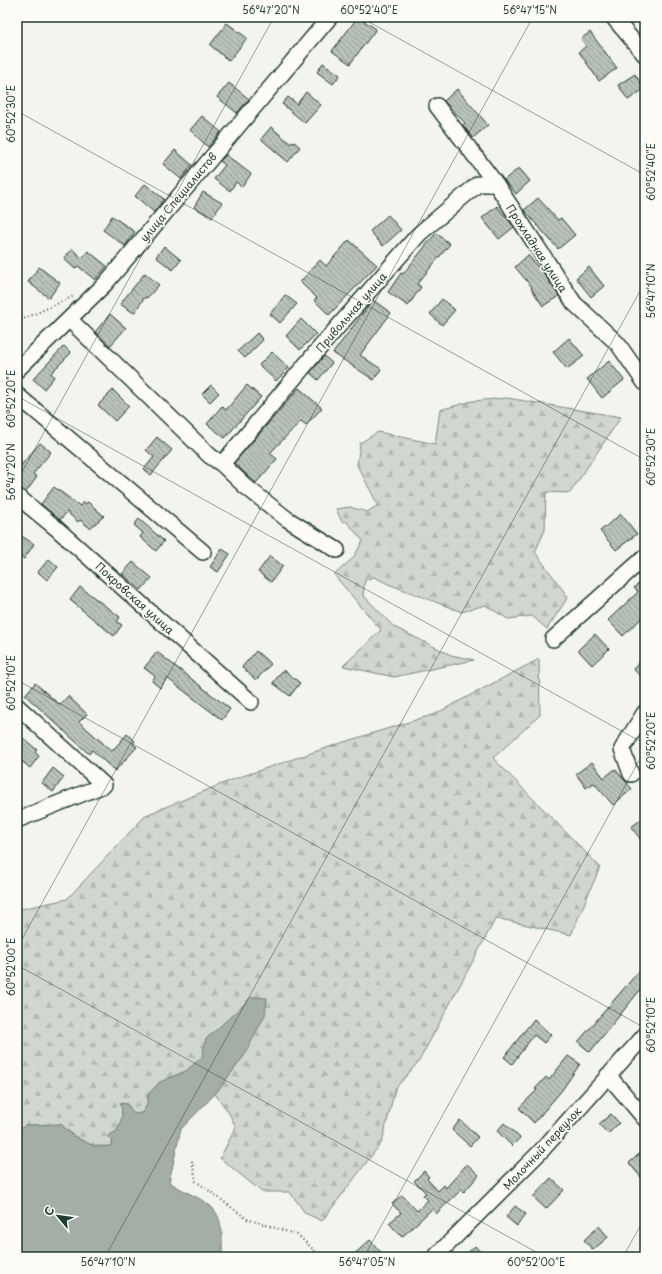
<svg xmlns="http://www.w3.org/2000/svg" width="662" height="1274" font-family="'Playpen Sans',sans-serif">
<defs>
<pattern id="forest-firs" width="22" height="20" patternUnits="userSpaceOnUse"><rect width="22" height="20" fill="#d1d6d1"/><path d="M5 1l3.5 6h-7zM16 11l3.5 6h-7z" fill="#b3b9b4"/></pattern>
<pattern id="building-back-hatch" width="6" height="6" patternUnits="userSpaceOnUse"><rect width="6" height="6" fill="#b9c1bb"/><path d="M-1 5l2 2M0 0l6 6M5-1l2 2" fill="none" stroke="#969e99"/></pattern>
</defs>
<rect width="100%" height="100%" fill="#f4f4ef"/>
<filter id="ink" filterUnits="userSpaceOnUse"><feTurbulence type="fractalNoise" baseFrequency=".025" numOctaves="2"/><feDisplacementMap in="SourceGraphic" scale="8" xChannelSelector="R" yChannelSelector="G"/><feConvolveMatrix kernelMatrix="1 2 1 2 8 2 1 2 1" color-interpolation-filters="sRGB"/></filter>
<g filter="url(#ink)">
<path fill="url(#forest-firs)" stroke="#788a82" d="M 507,398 L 621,417 L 570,493 L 546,492 L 545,530 L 535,552 L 568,597 L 547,629 L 532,616 L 508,619 L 485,605 L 462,612 L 388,584 L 374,577 L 365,580 L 363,595 L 394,627 L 451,655 L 474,660 L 394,677 L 343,666 L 381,630 L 334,575 L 353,558 L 363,541 L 346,521 L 342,522 L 336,509 L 350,507 L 367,512 L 378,505 L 357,465 L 360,443 L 378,432 L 435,444 L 440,410 L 472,401 Z
M 539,659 L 540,715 L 493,758 L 600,867 L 571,935 L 496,918 L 419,1061 L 395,1089 L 382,1142 L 322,1221 L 305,1213 L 290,1192 L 262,1192 L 220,1158 L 236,1127 L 227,1110 L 215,1094 L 244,1056 L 224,1024 L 206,1039 L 202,1057 L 186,1071 L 160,1082 L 148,1095 L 147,1105 L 142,1113 L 134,1114 L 127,1104 L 120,1103 C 125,1116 121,1130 108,1137 L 113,1141 L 111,1146 C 89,1148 78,1140 62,1125 L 25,1125 L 17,1133 L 17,910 L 67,899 L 146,815 L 234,779 L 344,742 L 435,714 Z"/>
<path fill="#a3aea7" stroke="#6e8179" d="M 252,997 L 267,998 L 265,1015 L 244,1056 L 215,1094 L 181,1129 L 169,1182 C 211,1208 224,1199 222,1257 L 17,1257 L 17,1133 L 25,1125 L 61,1124 L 73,1136 L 96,1147 L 111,1146 L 113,1141 L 108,1137 L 110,1134 L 117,1132 C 121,1122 124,1113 120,1103 L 127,1104 L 134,1114 L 142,1113 L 147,1105 L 148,1095 L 160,1082 L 186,1071 L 202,1057 L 206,1039 Z"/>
<path fill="url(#building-back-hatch)" stroke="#1f3d34" d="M 358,17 L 376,29 L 350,64 L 332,51 Z
M 227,23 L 247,38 L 229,61 L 210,45 Z
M 590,32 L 617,68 L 599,81 L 579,52 L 586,46 L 581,39 Z
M 323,63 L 340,75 L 333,84 L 317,72 Z
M 635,74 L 644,89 L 628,100 L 618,85 Z
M 229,83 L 249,99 L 237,113 L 217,97 Z
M 457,89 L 488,125 L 473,138 L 463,125 L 465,123 L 444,101 Z
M 306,92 L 321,105 L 305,123 L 282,104 L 288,97 L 297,104 Z
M 202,116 L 221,132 L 208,147 L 190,130 Z
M 271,127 L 291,144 L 293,141 L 300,147 L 288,162 L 261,139 Z
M 175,150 L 192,165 L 181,179 L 163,164 Z
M 226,155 L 251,174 L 242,187 L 236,182 L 230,191 L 214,179 L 225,165 L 220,161 Z
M 519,168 L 530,181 L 516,194 L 504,180 Z
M 145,184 L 164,199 L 154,212 L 135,196 Z
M 203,192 L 222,203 L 212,218 L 194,207 Z
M 538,198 L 558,220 L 561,218 L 575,235 L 558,249 L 524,210 Z
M 497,206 L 514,227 L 499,239 L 482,218 Z
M 388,215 L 401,230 L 383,246 L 370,231 Z
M 112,216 L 135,232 L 125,246 L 103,230 Z
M 436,233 L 450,244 L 417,284 L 421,287 L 408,306 L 388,292 L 401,273 L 403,274 Z
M 349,240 L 377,265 L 329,315 L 314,300 L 317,298 L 300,282 L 320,260 L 326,266 Z
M 164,246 L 181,260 L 173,270 L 156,257 Z
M 72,249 L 82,258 L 88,251 L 107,266 L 95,280 L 78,266 L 75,269 L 64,259 Z
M 528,255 L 544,274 L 559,296 L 543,306 L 531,288 L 532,287 L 515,267 Z
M 39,267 L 60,283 L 49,298 L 28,282 Z
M 589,267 L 604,286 L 591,297 L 576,278 Z
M 145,273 L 159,285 L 147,298 L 145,297 L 134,313 L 120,304 Z
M 285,295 L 297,304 L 280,323 L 270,314 Z
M 442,299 L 455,310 L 442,325 L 430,314 Z
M 373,300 L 391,313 L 360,355 L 381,369 L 374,380 L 333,353 Z
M 110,314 L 126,328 L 110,346 L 95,332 Z
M 301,319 L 316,334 L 300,350 L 286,336 Z
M 257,333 L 263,340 L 245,358 L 238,351 Z
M 569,338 L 584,356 L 567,369 L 553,352 Z
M 64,346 L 71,353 L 51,373 L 54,377 L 44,389 L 33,379 Z
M 272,352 L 289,368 L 276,381 L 259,365 Z
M 324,356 L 332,363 L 318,380 L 310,373 Z
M 609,361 L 624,380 L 602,398 L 587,379 Z
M 211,385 L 219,393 L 210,402 L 202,394 Z
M 247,385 L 261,397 L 225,438 L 207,424 L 222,406 L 226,410 Z
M 299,388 L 322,408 L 306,425 L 301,421 L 270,453 L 277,459 L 256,483 L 234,463 Z
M 113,390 L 129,406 L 115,421 L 98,405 Z
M 157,437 L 172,450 L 151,475 L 144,469 L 154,457 L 146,450 Z
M 40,443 L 51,452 L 33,474 L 37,477 L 26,492 L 17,487 L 17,470 Z
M 54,487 L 80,506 L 83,502 L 85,504 L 88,502 L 104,516 L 90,528 L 80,520 L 78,522 L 67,512 L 60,520 L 41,504 Z
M 621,514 L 637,534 L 616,550 L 600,531 Z
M 139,519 L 164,541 L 156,551 L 140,537 L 143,533 L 134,525 Z
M 17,533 L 34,544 L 24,559 L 17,554 Z
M 222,549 L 230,554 L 218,572 L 210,567 Z
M 270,556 L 283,566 L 271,582 L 258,572 Z
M 49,559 L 58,567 L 47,580 L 38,572 Z
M 133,562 L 152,578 L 141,590 L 122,574 Z
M 645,578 L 645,615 L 623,636 L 608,620 L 638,592 L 634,588 Z
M 80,587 L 120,617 L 117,622 L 122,625 L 114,636 L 70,600 Z
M 595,634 L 609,649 L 592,665 L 578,650 Z
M 256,651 L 271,664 L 256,680 L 242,667 Z
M 157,652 L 230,709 L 222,720 L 167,678 L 160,688 L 152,681 L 155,676 L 144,668 Z
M 645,657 L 645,680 L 633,669 Z
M 282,671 L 285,671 L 300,683 L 290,696 L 273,683 Z
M 35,683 L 60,705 L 68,696 L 87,714 L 79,722 L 112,751 L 127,734 L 135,741 L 133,744 L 137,747 L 115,771 L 92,750 L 89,754 L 74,740 L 25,695 Z
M 17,733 L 37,750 L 35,752 L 39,756 L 30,768 L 17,757 Z
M 592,762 L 604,778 L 615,769 L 632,789 L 613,805 L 594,783 L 586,788 L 576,774 Z
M 53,768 L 64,777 L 53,792 L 42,783 Z
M 645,817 L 645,845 L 631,827 Z
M 645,964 L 645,984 L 590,1052 L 578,1042 Z
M 534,1019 L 551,1035 L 544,1043 L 534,1035 L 512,1064 L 504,1057 Z
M 568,1056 L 580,1064 L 562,1090 L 534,1123 L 519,1108 L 537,1090 L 535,1089 L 546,1077 L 549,1080 Z
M 611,1114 L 619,1123 L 608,1134 L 599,1124 Z
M 460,1120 L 478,1137 L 470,1146 L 452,1130 Z
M 504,1123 L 520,1138 L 512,1146 L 497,1131 Z
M 645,1149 L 645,1182 L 629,1163 Z
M 467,1164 L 479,1175 L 464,1192 L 461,1190 L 436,1214 L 432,1209 L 402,1237 L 389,1223 L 401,1213 L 392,1204 L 402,1195 L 417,1211 L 428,1200 L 423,1195 L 426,1193 L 414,1181 L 424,1171 L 429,1177 L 427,1179 L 438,1191 L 444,1185 L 446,1188 Z
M 551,1178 L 564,1190 L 546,1209 L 533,1197 Z
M 515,1206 L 526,1214 L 517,1226 L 506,1217 Z
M 599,1226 L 608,1237 L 593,1250 L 584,1240 Z
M 370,1240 L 385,1257 L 351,1257 Z
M 475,1246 L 485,1257 L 463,1257 Z"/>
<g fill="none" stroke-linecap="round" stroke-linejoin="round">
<defs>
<path id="minor" d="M 613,17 L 645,55
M 437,106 L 496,184 L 574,303 L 618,344 L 645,383
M 70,320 L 210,456 L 222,464 L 245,486 L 287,519 L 337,550
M 17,370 L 105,284 L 330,17
M 17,395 L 203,552
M 222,464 L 322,345 L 419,234 L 478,184 L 496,184
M 17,496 L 56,528 L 251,702
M 553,639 L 645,557
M 17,706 L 104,785 L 17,820
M 631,774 L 622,749 L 645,712
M 608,1075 L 645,1119
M 435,1257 L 541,1151 L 645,1035"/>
</defs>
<use href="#minor" stroke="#1f3d34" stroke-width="18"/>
<path stroke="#1f3d34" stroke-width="2" stroke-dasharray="1 3" stroke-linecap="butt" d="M 17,322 L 74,296
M 192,1161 L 196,1181 L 247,1219 L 298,1235 L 321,1257"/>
<use href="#minor" stroke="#fdfcf7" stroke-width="15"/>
</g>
</g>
<path fill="none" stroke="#1f3d34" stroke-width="1" stroke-opacity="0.45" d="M 360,17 L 645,175M 17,111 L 645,460M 17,396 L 645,744M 17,481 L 274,17M 17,680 L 645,1028M 17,948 L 533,17M 17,965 L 545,1257M 17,1249 L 32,1257M 105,1257 L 645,282M 364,1257 L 645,750M 623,1257 L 645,1217"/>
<g text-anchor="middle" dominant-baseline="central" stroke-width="3.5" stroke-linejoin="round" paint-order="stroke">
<g font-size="11" fill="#1f3d34" stroke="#fdfcf7">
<text transform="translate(178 197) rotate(-50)">улица Специалистов</text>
<text transform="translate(537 248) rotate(57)">Прохладная улица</text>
<text transform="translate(351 312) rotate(-49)">Привольная улица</text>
<text transform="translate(135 598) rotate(42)">Покровская улица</text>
<text transform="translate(542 1148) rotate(-47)">Молочный переулок</text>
</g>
</g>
<rect width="662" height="1274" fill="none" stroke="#fdfcf7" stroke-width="44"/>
<g transform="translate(58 1216) rotate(299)" stroke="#fdfcf7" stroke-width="3" paint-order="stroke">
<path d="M0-3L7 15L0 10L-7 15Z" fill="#1f3d34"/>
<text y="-6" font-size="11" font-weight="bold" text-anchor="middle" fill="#1f3d34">С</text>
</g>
<rect x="22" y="22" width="618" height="1230" fill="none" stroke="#1f3d34" stroke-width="1.5"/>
<g font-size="10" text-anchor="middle" fill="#1f3d34">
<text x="271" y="14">56°47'20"N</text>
<text x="369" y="14">60°52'40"E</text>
<text x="530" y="14">56°47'15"N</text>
<text transform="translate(11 114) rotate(-90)" y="4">60°52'30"E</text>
<text transform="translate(651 172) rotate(-90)" y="4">60°52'40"E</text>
<text transform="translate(651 291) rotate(-90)" y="4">56°47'10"N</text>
<text transform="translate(11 399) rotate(-90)" y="4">60°52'20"E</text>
<text transform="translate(651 457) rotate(-90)" y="4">60°52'30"E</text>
<text transform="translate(11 472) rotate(-90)" y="4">56°47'20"N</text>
<text transform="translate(11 683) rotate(-90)" y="4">60°52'10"E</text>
<text transform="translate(651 741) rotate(-90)" y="4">60°52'20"E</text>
<text transform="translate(11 967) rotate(-90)" y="4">60°52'00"E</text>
<text transform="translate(651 1025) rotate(-90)" y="4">60°52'10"E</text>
<text x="108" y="1266">56°47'10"N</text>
<text x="367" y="1266">56°47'05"N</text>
<text x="536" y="1266">60°52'00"E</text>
</g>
</svg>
